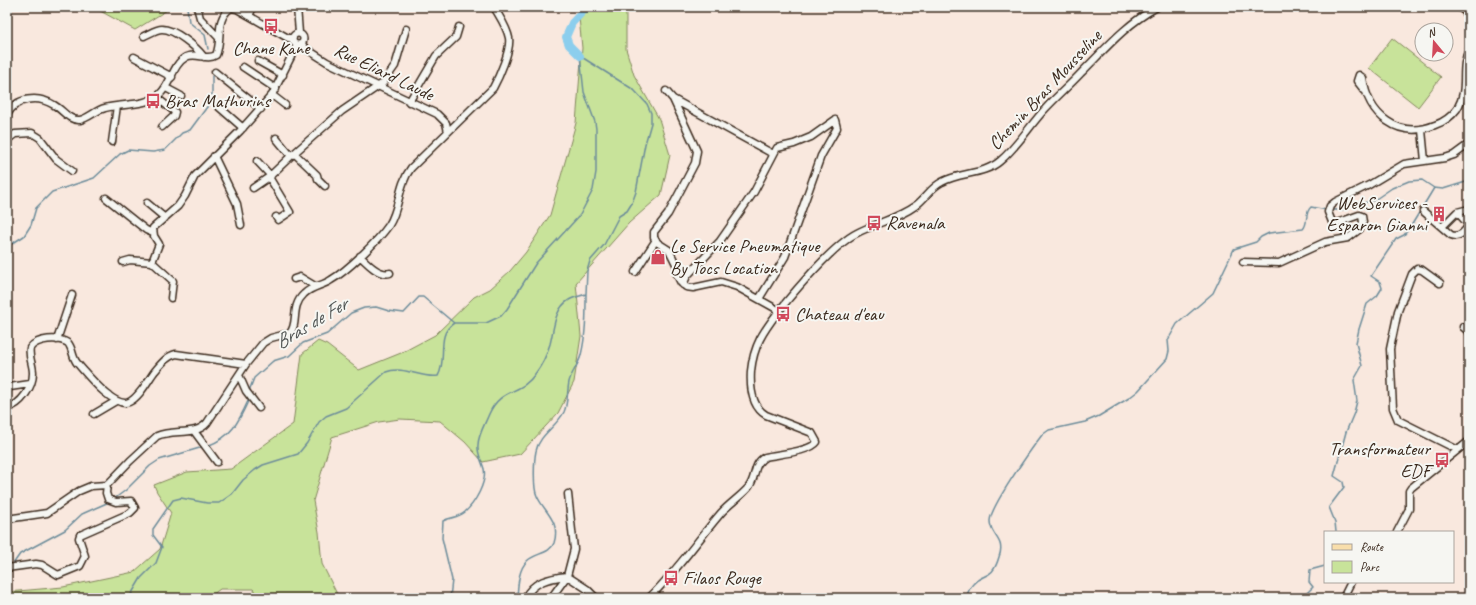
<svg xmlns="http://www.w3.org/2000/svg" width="1476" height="605" font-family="Caveat,sans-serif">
<rect width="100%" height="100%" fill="#f9e8de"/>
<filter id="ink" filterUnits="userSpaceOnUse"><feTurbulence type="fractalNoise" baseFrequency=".025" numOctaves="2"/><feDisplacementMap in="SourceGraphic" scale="8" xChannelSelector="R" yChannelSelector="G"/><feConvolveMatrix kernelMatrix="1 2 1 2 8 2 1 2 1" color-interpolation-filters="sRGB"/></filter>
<g filter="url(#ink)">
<path fill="#c8e39a" stroke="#82865c" d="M 93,7 L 172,7 L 135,30 Z
M 578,7 L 626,7 L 626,49 L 634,75 L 659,119 L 670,155 L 661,195 L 629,223 L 576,283 L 581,336 L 574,382 L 558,413 L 520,454 L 483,462 L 465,442 L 440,421 L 400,419 L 379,422 L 332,437 L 313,501 L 319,532 L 322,564 L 339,598 L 260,598 L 253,589 L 220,589 L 208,598 L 7,598 L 7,592 L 63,587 L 134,572 L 160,549 L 171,513 L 157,492 L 154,485 L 187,472 L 231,469 L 293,424 L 302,354 L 318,341 L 327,345 L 359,370 L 401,353 L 435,335 L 474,297 L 490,289 L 510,271 L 526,252 L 550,215 L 576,123 L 582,48 Z
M 1392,38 L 1441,77 L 1418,107 L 1369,68 Z"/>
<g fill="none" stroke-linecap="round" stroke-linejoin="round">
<path stroke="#6c8c9a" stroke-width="1.5" d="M 187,7 L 189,22 L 205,35 L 208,49
M 1331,210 L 1342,210 L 1350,205 L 1373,201 L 1392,188 L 1409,181 L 1422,180 L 1434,188 L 1443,189 L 1469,181
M 7,247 L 24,236 L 31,225 L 36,208 L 52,192 L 94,178 L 120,154 L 128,150 L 153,152 L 165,150 L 182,133 L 190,130 L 210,103 L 212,98 L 212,76
M 249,391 L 254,378 L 273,361 L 289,356 L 303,343 L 327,334 L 351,313 L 364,308 L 376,307 L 389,311 L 404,313 L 419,297 L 423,297 L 454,323 L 486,323 L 501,316 L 507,309 L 536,263 L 580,215 L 593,190 L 596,172 L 596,129 L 595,122 L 584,92 L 580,56
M 207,446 C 232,437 239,421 249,399
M 114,499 L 126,490 L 150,466 L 159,460 L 203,447
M 1336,532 L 1335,522 L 1329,507 L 1344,487 L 1343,482 L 1334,476 L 1346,432 L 1354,413 L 1357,401 L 1354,380 L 1362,366 L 1356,343 L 1359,329 L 1367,304 L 1377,296 L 1382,288 L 1380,282 L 1371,276 L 1396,239 L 1404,235 L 1411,226 L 1434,188
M 13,564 L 20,554 L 65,530 L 82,514 L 109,502
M 129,598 L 141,578 L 156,563 L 162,547 L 153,535 L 153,529 L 173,500 L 181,498 L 207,503 L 219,503 L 232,494 L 243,480 L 255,470 L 263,465 L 298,454 L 307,443 L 319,422 L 326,416 L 346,408 L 386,372 C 404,365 421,379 438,376 C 448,359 435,335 454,323
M 450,598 L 452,580 L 442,538 L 443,521 C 451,517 458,518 465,512 C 475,503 487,482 484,469 C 482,461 477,454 478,445 C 478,435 485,424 489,414 C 501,387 521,395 535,374 C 542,365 547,354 550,344 C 554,329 554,309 569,300 C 574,297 581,296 586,294 L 587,271 L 590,261 L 604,245 L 619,216 L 627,211 L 632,203 L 636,192 L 645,144 L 651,123 L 651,113 L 647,104 L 634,90 L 580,56
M 517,598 C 518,586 518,570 527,561 C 535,553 550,554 554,543 C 561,521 544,512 537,496 C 533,488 534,460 536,451 C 539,435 557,426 564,412 C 568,403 567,392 569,382 C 571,373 579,364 581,355 C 586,335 586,314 586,294
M 966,598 C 968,593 969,588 973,584 C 984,572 992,581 999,557 C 1006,539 990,536 990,521 C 990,507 1032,448 1042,435 L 1049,430 L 1085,422 L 1099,416 L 1129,398 L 1138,391 L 1167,359 L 1169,351 L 1168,340 L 1177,324 L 1213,293 L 1234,249 L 1256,242 L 1261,237 L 1269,233 L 1303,229 C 1309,223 1304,213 1311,207 L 1327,210
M 1302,598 L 1313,587 L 1309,582 L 1310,570 L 1325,566"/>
<path stroke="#8cceed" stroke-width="8" d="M 580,56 L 569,45 L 566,37 L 572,23 L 587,7"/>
<defs>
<path id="minor" d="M 197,7 L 200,18 L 218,37
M 297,7 L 299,33
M 249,16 L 253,7
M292.5 39a5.5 5.5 0 1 1 11 0a5.5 5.5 0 1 1-11 0Z
M 144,36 C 149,34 156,29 162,29 C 175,29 196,47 204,57
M 302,44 L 305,48 L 327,62 L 437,114 L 446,123 L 448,132
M 134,57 L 172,77
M 258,61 L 283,75
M 243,67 L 276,89
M 215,72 L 261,109
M 166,88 L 181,96
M 1364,90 L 1357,81 L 1359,75 L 1363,78 C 1368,115 1398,140 1435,125 C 1444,122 1451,117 1457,109 C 1470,88 1459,69 1469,50
M 666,91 L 673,99 L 773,154
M 272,95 L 285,105
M 156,97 L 175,112 L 174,116 L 162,127
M 673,99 L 697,151 L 695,163 L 668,214 L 654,232 L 654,238 L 658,243 L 669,250 L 677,266 L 677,275 L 681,283 L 686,287 L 693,288 L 721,282 L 737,287 L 780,311
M 409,102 L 436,56 L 456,37 L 459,27
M 219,107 L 243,128
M 7,115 C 16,97 38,95 54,105 C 63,110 69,121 80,120 C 89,118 96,110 105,108 C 122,103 146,107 160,94 C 171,84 173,64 186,57 C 196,52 207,61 216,55 C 223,40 214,19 231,8 L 237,9 L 288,38 L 293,38
M 1422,130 L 1425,161
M 276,138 L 291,156
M 7,140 L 15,134 L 32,133 L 40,138 L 56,159 L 72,171
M 112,142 L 117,106
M 294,153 L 317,175 L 318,179 L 325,186
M 214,156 L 237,204 L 241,225
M 257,161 L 271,176
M 269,177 L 290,212 L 278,220 L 276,217
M 253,188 L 269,177 L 291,156 L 342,111 L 383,83 L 395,66 L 406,29
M 106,198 L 146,230 L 153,233
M 147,203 L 165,218
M 1423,211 L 1451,235 C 1459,238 1464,233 1468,226 L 1467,223 L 1457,212
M 1442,227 L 1457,212 L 1469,209
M 360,256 C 367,263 379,276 390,273
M 123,262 L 130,260 L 152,262 L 159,244 L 154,236 L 153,228 L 178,206 L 185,196 L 195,176 L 240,131 L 272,95 L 297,45
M 152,262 L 173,281 L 171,298
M 1243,262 L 1279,263 L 1325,242 L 1348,238 L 1360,229 L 1363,222 L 1362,216 L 1359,215 L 1337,223 L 1332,222 L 1328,212 L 1330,206 L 1335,202 L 1369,185 L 1404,164 L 1445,158 L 1454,155 L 1469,144
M 635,272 L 656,240
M 294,279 L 300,277 L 315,286
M 1440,283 L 1422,270 L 1417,269 L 1412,274 L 1398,311 L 1390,349 L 1393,408 L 1398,420 L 1458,450
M 683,285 L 687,276 L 720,241 L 754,192 L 777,148 L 794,144 L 811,137 L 835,120 L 837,128 L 821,156 L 785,257 L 759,299
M 1463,327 L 1469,332
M 57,340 L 72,295
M 239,375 L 246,391 L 259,408
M 10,387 L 30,384
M 7,408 C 21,405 33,387 33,373 C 33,364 28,356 30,348 C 37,338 58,337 68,343 C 73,349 72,357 77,363 C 86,373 114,409 129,402 C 140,397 148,380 155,371 C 161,364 167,356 176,354 L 246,364 L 263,343 L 271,338 L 290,333 C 299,323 290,307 304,294 C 312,286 322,286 331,280 C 347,271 378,241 389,225 C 400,208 398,185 411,168 L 493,88 C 499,77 511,50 509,38 C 507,27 499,16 494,7
M 94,414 L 116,401
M 194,431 L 217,462
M 7,519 L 47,513 L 79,491 L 91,486 L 107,485 L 130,461 L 157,436 C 174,429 196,436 207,423 L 246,364
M 1397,532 L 1409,509 L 1409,491 L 1411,488 L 1469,441
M 7,568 L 36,564 L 42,565 L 58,575 L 80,566 L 85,556 L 79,538 L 80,535 L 130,513 L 135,508 L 131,501 L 116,502 L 108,499 L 106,493 L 107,485
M 525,598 C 533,581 550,578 567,576 L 587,589 L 596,598
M 551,598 L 567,576 L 574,549 L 568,494
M 649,598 C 676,572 697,541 721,513 C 729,504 740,497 748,488 C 757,478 752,464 765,457 C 777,454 810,452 817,442 L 812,433 L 766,415 C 752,407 750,387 751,371 C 752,361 755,349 760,339 C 774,313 831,246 857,233 C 876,223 897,219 915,206 C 925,199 931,187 942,182 C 960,172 984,175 1000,161 C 1018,146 1030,125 1046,108 C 1057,96 1070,85 1081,73 C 1106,48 1125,25 1157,7
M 1343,598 L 1351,582"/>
<path id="major" d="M 1461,7 L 1469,14"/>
</defs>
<use href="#minor" stroke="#3b2a1e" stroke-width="9"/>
<use href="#major" stroke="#3b2a1e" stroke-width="11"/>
<use href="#minor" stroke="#f6f6f2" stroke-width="6"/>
<use href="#major" stroke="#f8deab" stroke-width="8"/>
</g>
</g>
<defs>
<symbol id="bus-bare" viewBox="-9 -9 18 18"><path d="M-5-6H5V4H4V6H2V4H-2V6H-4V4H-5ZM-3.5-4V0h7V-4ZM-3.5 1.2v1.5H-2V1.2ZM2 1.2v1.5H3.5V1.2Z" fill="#d1495b" stroke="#f6f6f2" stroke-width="2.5" paint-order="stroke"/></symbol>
<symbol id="building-bare" viewBox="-9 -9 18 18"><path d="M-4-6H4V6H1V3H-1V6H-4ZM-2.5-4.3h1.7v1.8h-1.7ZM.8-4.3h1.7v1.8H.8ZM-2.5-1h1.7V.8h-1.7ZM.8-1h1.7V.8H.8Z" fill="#d1495b" stroke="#f6f6f2" stroke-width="2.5" paint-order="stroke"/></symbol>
<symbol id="shop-bare" viewBox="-9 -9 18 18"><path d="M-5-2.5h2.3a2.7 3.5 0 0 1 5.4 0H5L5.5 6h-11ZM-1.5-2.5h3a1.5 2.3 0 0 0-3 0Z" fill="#d1495b" stroke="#f6f6f2" stroke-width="2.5" paint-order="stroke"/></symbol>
</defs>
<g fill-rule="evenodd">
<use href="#bus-bare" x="260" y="15" width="22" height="22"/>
<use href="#bus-bare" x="142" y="90" width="22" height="22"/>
<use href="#building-bare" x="1428" y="203" width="22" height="22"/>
<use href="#bus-bare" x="863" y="212" width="22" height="22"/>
<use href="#shop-bare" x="647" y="246" width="22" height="22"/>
<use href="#bus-bare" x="772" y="303" width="22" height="22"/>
<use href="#bus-bare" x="1431" y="449" width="22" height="22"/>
<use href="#bus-bare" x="660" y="567" width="22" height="22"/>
</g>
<g text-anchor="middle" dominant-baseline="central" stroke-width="4" stroke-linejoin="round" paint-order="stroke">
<g font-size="19" fill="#3b2a1e" stroke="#f6f6f2" text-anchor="start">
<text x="271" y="48" text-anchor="middle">Chane Kane</text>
<text x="165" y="101">Bras Mathurins</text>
<text x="1427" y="203" text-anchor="end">WebServices -<tspan x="1427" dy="22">Esparon Gianni</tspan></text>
<text x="886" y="223">Ravenala</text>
<text x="670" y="246">Le Service Pneumatique<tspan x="670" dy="22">By Tocs Location</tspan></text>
<text x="795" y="314">Chateau d'eau</text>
<text x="1430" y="449" text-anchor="end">Transformateur<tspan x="1430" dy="22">EDF</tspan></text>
<text x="683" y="578">Filaos Rouge</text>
</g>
<g font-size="19" fill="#3b2a1e" stroke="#f6f6f2">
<text transform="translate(384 72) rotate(26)">Rue Eliard Laude</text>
<text transform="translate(1045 90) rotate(-47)">Chemin Bras Mousseline</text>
</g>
<g font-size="20" font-style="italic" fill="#4f5352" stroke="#f6f6f2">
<text transform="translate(311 323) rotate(-31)">Bras de Fer</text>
</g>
</g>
<rect width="1476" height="605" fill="none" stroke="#f6f6f2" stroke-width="24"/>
<rect x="12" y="12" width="1452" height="581" fill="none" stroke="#3b2a1e" stroke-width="1.5" filter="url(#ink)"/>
<rect x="1324" y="531" width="130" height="52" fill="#f6f6f2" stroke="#aba49d"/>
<rect x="1332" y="544" width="20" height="6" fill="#f8deab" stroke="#aba49d"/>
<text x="1360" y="551" font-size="12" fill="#3b2a1e">Route</text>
<rect x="1332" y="561" width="20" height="12" fill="#c8e39a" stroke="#aba49d"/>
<text x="1360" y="571" font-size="12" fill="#3b2a1e">Parc</text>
<g transform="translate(1434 42) rotate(342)"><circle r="19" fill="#f6f6f2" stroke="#aba49d"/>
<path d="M0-3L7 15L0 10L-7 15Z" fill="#d1495b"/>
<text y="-6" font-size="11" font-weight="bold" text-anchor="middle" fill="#3b2a1e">N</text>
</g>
</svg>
